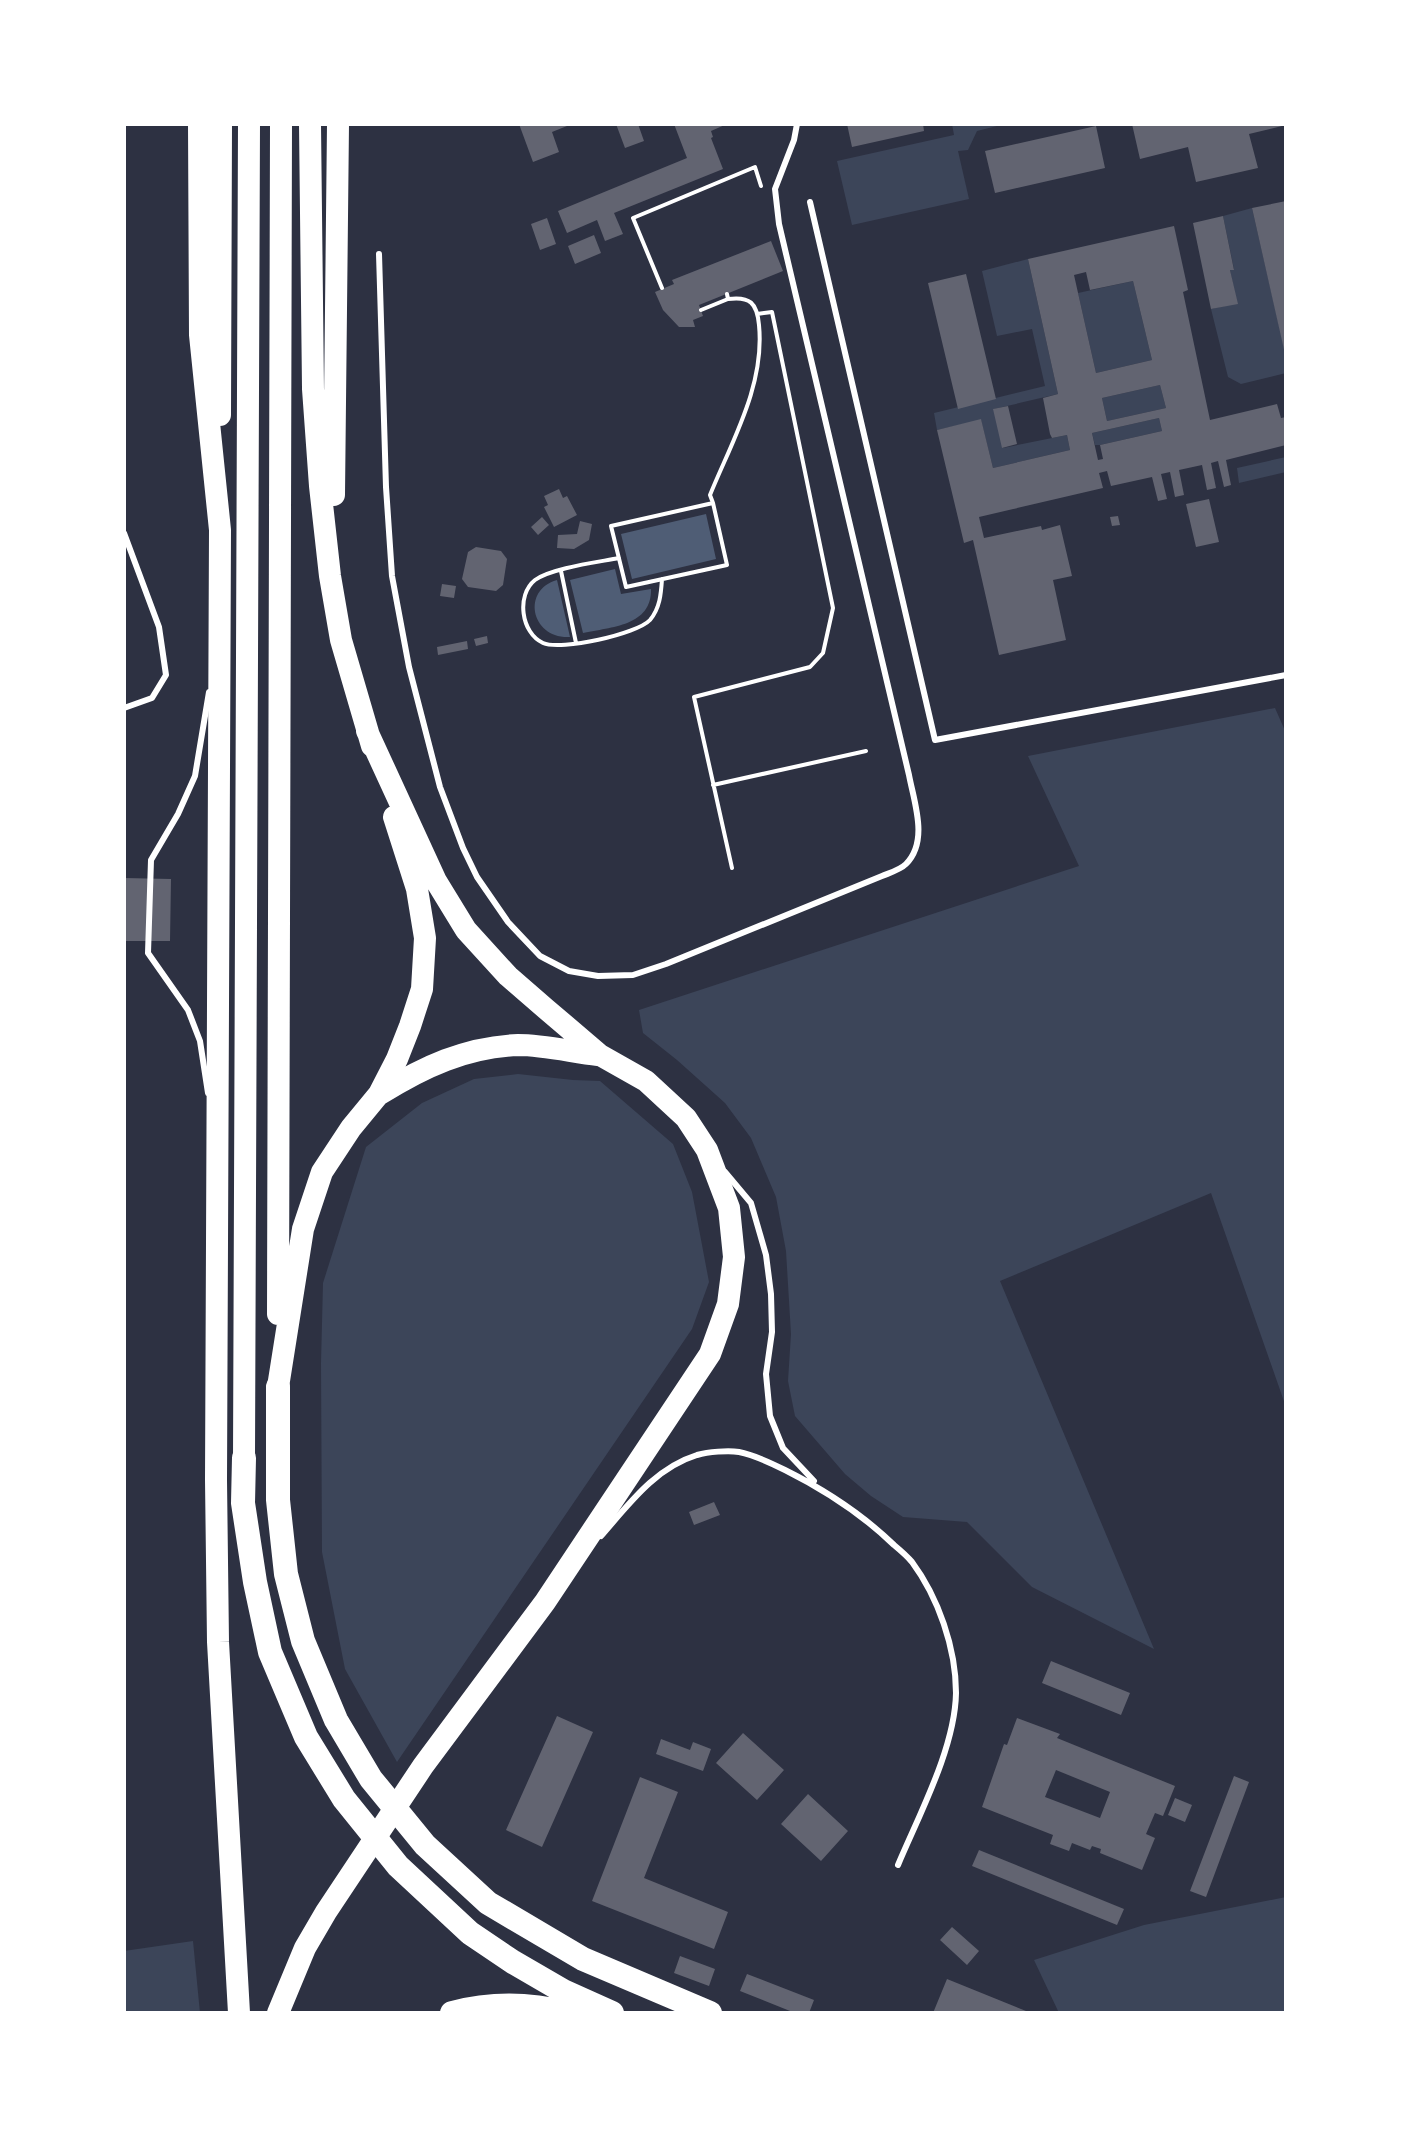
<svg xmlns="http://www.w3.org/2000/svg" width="1410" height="2137" font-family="'Roboto Condensed',sans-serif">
<rect width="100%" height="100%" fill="#2d3142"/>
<path fill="#3c4559" d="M 952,124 L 1005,124 L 977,131 L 968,150 L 958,151 L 969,199 L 852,225 L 837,161 L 954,135 Z
M 1252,208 L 1286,356 L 1286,373 L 1241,384 L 1228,377 L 1211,309 L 1237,303 L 1230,270 L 1234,269 L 1223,216 Z
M 1028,259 L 1058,394 L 994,409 L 1003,448 L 1067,435 L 1070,450 L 993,468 L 981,420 L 937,430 L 934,413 L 1045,386 L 1032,329 L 997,336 L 982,271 Z
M 1133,281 L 1152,360 L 1096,373 L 1078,293 Z
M 1160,385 L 1166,408 L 1107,421 L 1102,398 Z
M 1159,418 L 1162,431 L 1100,445 L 1095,445 L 1092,433 Z
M 1286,457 L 1286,472 L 1239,483 L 1237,468 Z
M 1275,708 L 1286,733 L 1286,1407 L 1211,1193 L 1000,1281 L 1154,1649 L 1032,1587 L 967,1522 L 903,1517 L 871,1496 L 845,1474 L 795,1416 L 788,1381 L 791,1334 L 786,1251 L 776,1197 L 751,1138 L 725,1103 L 677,1060 L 643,1033 L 639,1010 L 1079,866 L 1028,756 Z
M 518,1074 L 573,1080 L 600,1081 L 673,1144 L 692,1192 L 709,1282 L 692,1329 L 397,1762 L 345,1669 L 322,1552 L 321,1363 L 323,1283 L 366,1147 L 422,1103 L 474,1079 Z
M 1286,1897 L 1286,2013 L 1059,2013 L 1034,1960 L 1144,1925 Z
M 193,1941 L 200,2013 L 124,2013 L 124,1951 Z"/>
<path fill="#4f5d75" d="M 706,514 L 716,559 L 632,579 L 621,534 Z
M 615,569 L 621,594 L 651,589 C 652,626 611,627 583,633 L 570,580 Z
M 557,580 L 570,637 C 531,639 521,590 557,580 Z"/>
<path fill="#626471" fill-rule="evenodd" d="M 519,124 L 572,124 L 552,132 L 559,152 L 533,162 Z
M 616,124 L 638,124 L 644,141 L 625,148 Z
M 674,124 L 727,124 L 711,131 L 713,137 L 711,138 L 723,169 L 614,213 L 623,234 L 605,241 L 597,220 L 567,233 L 558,211 L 687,158 Z
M 847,124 L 923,124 L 924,131 L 852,147 Z
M 1132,124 L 1286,124 L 1286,125 L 1249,134 L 1258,168 L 1196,182 L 1188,147 L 1140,159 Z
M 1096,126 L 1105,168 L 995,193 L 985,151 Z
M 1286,201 L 1286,353 L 1285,354 L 1252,208 Z
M 1223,216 L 1234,270 L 1230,270 L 1238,304 L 1211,309 L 1193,223 Z
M 547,218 L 556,244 L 540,250 L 531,224 Z
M 1174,226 L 1188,290 L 1183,292 L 1210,420 L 1277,404 L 1281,418 L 1286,417 L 1286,432 L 1284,432 L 1286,445 L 1226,460 L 1231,485 L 1224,487 L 1218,461 L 1211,463 L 1216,488 L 1207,490 L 1202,465 L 1179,470 L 1184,495 L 1175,497 L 1170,472 L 1161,474 L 1167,499 L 1158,501 L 1152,477 L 1111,486 L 1107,471 L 1099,473 L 1103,488 L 979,517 L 984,538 L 1041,526 L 1042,530 L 1060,525 L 1072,576 L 1053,580 L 1066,640 L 999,655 L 973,540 L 964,543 L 937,430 L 981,419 L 993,468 L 1070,450 L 1067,435 L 1052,438 L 1050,434 L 1043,398 L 1058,394 L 1028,259 ZM 1086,272 L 1090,290 L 1133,281 L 1152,360 L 1096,373 L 1074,275 ZM 1160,385 L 1166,408 L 1107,421 L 1102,398 ZM 1159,418 L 1162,431 L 1100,445 L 1103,459 L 1098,460 L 1092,433 Z
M 594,235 L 601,253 L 575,264 L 568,246 Z
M 771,241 L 783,271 L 699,305 L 703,316 L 693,320 L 695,327 L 679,327 L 663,310 L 655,292 L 674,284 L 672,280 Z
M 966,274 L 996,399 L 958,409 L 928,283 Z
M 1008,406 L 1017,444 L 1002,448 L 993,409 Z
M 559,489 L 563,498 L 567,496 L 577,515 L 554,527 L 544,507 L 548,505 L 544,496 Z
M 1209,499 L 1219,542 L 1196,547 L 1186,504 Z
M 1118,516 L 1120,525 L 1112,526 L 1110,517 Z
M 542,517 L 549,525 L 538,535 L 531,527 Z
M 580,521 L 592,524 L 589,540 L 574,549 L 557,548 L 558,535 L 577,534 Z
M 476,547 L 501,551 L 507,559 L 503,585 L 496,591 L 468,587 L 462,579 L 468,552 Z
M 442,584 L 456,586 L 454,598 L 440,596 Z
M 487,636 L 488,643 L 476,646 L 474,639 Z
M 467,641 L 468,649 L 438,655 L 437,647 Z
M 124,878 L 171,879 L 170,941 L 124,941 Z
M 714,1502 L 720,1515 L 694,1525 L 689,1512 Z
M 1051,1661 L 1130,1693 L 1121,1715 L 1042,1683 Z
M 557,1716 L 593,1732 L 542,1847 L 506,1830 Z
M 1017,1718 L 1060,1734 L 1057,1738 L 1175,1786 L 1163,1816 L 1155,1813 L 1146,1834 L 1155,1838 L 1142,1870 L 1100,1853 L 1101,1849 L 1092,1846 L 1090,1850 L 1072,1843 L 1069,1851 L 1050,1844 L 1053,1835 L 982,1807 L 1004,1744 L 1007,1745 ZM 1056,1770 L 1110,1792 L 1100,1818 L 1045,1797 Z
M 743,1733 L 784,1770 L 757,1800 L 716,1763 Z
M 661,1739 L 690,1750 L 693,1742 L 711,1749 L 703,1771 L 656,1754 Z
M 1234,1776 L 1249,1782 L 1206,1897 L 1190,1891 Z
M 640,1777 L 678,1792 L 644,1878 L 728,1912 L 714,1949 L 592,1901 Z
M 808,1794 L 848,1831 L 821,1861 L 781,1824 Z
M 1175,1798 L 1192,1805 L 1185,1822 L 1168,1815 Z
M 979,1850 L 1124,1909 L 1117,1925 L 972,1866 Z
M 952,1927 L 979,1951 L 967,1965 L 940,1940 Z
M 680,1956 L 715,1969 L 709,1986 L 674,1973 Z
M 747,1974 L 814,2000 L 809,2013 L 795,2013 L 740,1991 Z
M 947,1979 L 1031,2013 L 933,2013 Z"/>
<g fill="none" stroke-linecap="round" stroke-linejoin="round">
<path stroke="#fff" stroke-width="4" d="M 662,288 L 633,218 L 755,167 L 761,186
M 701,310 L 728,299 L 727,294
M 713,503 L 611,526 L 626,587 L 727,565 L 713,503 L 710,495 C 732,441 765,385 759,325 C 757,303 750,296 728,299
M 619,558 C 599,562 551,568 535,580 C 516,595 521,633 543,643 C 561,651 637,634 650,620 C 660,608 661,594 662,579
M 561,571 L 576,643
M 713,785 L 866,751
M 732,868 L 694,697 L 810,667 L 823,653 L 833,608 L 772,312 L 757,314"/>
<path stroke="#fff" stroke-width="6" d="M 810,202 L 935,740 L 1286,675
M 379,254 L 386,487 L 392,576 L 409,667 L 440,787 L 463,848 L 477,877 L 508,922 L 540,956 L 569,971 L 598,976 L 633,975 L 666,964 L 882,876 C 889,873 900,870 906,864 C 929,841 914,802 909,775 L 779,224 L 775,189 L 794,140 L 797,124
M 124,533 L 159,627 L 166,675 L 152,698 L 124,708
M 208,1093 L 200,1041 L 188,1010 L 148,953 L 151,860 L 178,814 L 195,776 L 209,692
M 725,1172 L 751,1203 L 766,1255 L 771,1294 L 772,1332 L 766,1374 L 770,1416 L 783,1448 L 814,1481
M 601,1536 C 629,1504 655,1468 697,1455 C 708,1452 728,1450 739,1452 C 755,1455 771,1463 785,1470 C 825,1490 862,1514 894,1545 C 900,1550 907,1556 912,1562 C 938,1597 956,1648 956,1693 C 955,1748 919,1815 898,1865"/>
<path stroke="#fff" stroke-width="22" d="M 199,124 L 200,335 L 220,530 L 216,1480 L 218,1642 L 239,2013
M 310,124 L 313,389 L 320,486 L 330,576 L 341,640 L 372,746
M 220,415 L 221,124
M 334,495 L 338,124
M 380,1094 C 423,1067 466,1047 518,1045 C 544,1045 572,1052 598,1055
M 278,1314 L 281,124
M 278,1387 L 303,1229 L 322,1172 L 351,1128 L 379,1094 L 397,1059 L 410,1026 L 422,989 L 425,938 L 417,889 L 394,817
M 244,1458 L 249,124
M 278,2013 L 305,1948 L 326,1912 L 423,1766 L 545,1602 L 710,1354 L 728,1304 L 734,1257 L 729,1208 L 707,1150 L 686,1118 L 646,1081 L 600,1055 L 546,1009 L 508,976 L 466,930 L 436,881 L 367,731"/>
<path stroke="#fff" stroke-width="24" d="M 278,1387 L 278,1500 L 286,1574 L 303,1641 L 336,1720 L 371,1779 L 425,1845 L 488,1903 L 583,1959 L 710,2013
M 244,1458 L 243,1503 L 255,1582 L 270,1652 L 306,1737 L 344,1799 L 398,1866 L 470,1933 L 513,1962 L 563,1991 L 612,2013
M 452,2013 C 490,2003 528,2003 567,2013"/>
</g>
<rect width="1410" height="2137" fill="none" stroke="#ffffff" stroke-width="252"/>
</svg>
